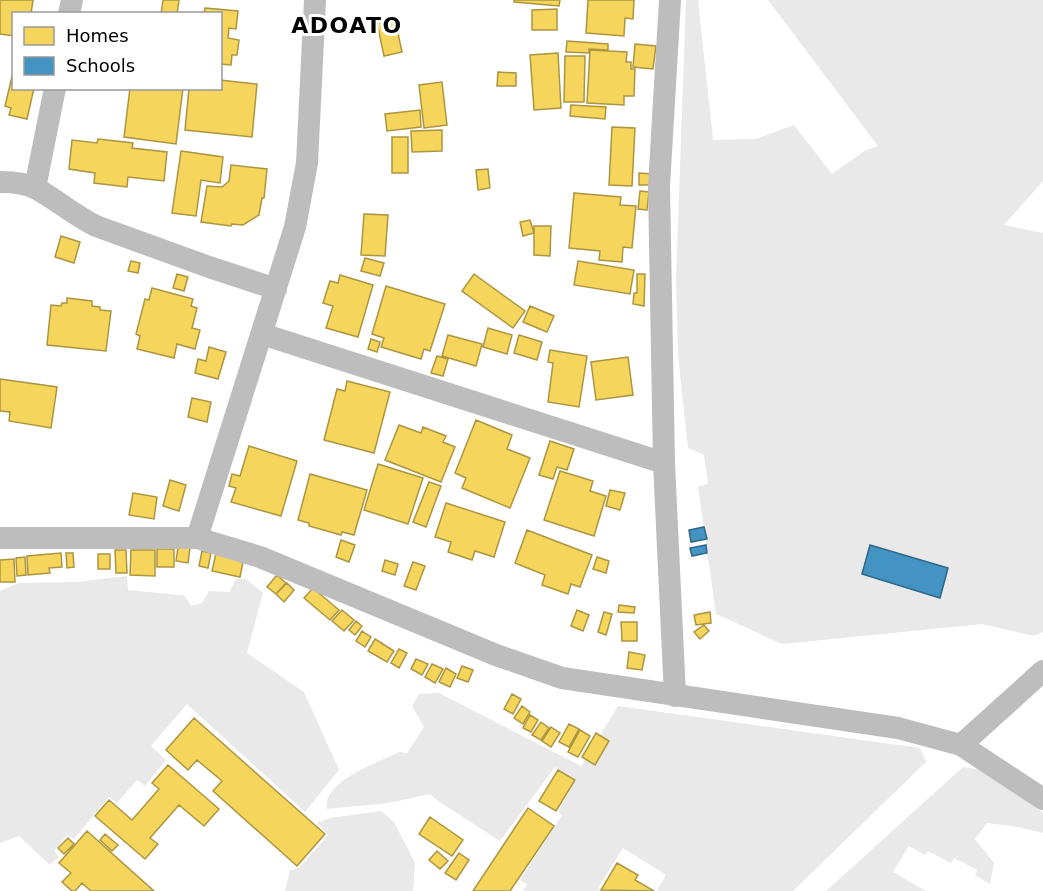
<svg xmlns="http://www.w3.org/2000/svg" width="1043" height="891" font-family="'DejaVu Sans',sans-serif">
<rect width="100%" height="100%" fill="#fff"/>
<path fill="#e9e9e9" d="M 686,0 L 698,0 L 713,140 L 756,139 L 794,125 L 832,174 L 866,150 L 878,146 L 768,0 L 1043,0 L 1043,181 L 1004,225 L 1043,233 L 1043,632 L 1034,636 L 982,624 L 782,644 L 716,614 L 698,487 L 708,484 L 704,455 L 688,448 L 678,355 L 676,279 Z
M 127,576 L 128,590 L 179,595 L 185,596 L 191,606 L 202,603 L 209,591 L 230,592 L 235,579 L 246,579 L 263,593 L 247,653 L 304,692 L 339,770 L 305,812 L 187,704 L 151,746 L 166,760 L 145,786 L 137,780 L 117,803 L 109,797 L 74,839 L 67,835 L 54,851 L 59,857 L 50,865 L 19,836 L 0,843 L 0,591 L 19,583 L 77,582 Z
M 439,693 L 581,766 L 618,706 L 920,748 L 926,762 L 793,891 L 659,891 L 657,890 L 666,875 L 623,848 L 598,888 L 602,891 L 523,891 L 527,884 L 520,880 L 562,815 L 558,812 L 576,779 L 555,767 L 500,841 L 438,801 L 430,794 L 389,803 L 327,809 C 322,781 379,762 399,752 L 407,753 L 424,727 L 412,706 L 419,694 Z
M 963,767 L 984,770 L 1043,813 L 1043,833 L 1018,827 L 987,823 L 975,839 L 994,863 L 990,884 L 975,875 L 977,870 L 954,858 L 951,863 L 928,851 L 925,855 L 909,846 L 893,872 L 926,891 L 826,891 Z
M 381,811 L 394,822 L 415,863 L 413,891 L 285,891 L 290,870 L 299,868 L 328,835 L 317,823 L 330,818 Z"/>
<path fill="#f6d55c" stroke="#ac9540" stroke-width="1.5" d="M 0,0 L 33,0 L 31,14 L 14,14 L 14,36 L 0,34 Z
M 163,0 L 179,0 L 177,14 L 161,14 Z
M 514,0 L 560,0 L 559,6 L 514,2 Z
M 588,0 L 634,0 L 633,19 L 625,18 L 624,36 L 586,33 Z
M 205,8 L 238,11 L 236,29 L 229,28 L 228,38 L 239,40 L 237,55 L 232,55 L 231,65 L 220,64 L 220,14 L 204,14 Z
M 557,9 L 557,30 L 532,30 L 532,10 Z
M 395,19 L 402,52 L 384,56 L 377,23 Z
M 567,41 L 608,44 L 608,50 L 589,49 L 589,53 L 566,52 Z
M 635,44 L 656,46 L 653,69 L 633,67 Z
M 590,50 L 627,52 L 626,62 L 631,62 L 631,69 L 635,69 L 634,96 L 624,96 L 624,105 L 587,103 Z
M 558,53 L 561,108 L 534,110 L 530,55 Z
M 565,56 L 585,56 L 584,102 L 564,102 Z
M 14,68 L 14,88 L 34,88 L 27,119 L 9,115 L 11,108 L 5,106 Z
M 498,72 L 516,73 L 516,86 L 497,86 Z
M 220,80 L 257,84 L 252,137 L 185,130 L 189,88 L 220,88 Z
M 442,82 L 447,125 L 424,128 L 419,85 Z
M 130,88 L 183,88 L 176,144 L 124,137 Z
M 571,105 L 606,107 L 605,119 L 570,116 Z
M 420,110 L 421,127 L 387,131 L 385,114 Z
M 612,127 L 635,128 L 632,186 L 609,185 Z
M 442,130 L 442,151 L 412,152 L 411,131 Z
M 392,137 L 408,137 L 408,173 L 392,173 Z
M 98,139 L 133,143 L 132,148 L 167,152 L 164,181 L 128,177 L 127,187 L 94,183 L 95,173 L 69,169 L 72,140 L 97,143 Z
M 181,151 L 223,157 L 220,183 L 201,180 L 196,216 L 172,213 Z
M 231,165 L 267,169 L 264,198 L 262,198 L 259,215 L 243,225 L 232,224 L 231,226 L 201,222 L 207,186 L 222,187 L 229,181 Z
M 488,169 L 490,188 L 478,190 L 476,170 Z
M 639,173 L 651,174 L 651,185 L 639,185 Z
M 640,191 L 649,192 L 647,210 L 638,209 Z
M 574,193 L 621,197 L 620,205 L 636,206 L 632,248 L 623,247 L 622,262 L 599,260 L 600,251 L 569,248 Z
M 364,214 L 388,215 L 385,256 L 361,255 Z
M 530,220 L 534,233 L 523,236 L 520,222 Z
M 534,226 L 551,226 L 550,256 L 534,255 Z
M 61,236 L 80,242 L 74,263 L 55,257 Z
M 365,258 L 384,263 L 380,276 L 361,271 Z
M 131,261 L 140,263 L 138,273 L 128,271 Z
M 578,261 L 634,270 L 630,294 L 574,285 Z
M 177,274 L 188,277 L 184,291 L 173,288 Z
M 474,274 L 525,311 L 513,328 L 462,291 Z
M 637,274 L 645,274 L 644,306 L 633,304 L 634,293 L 637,293 Z
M 340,275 L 373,285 L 358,337 L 326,328 L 333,306 L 323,303 L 330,281 L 338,283 Z
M 386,286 L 445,304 L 430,351 L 424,349 L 421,359 L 381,347 L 384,338 L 372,334 Z
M 152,288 L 193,299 L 191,306 L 197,308 L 192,328 L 200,330 L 195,349 L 177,344 L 174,358 L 137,349 L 140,336 L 136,334 L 145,299 L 149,300 Z
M 67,298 L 92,301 L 92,306 L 100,307 L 100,310 L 111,311 L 106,351 L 47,345 L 51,305 L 61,306 L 62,303 L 67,303 Z
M 530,306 L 554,316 L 547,332 L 523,322 Z
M 488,328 L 512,335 L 507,354 L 483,347 Z
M 448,335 L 482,344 L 476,366 L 442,356 Z
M 519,335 L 542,342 L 537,360 L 514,353 Z
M 371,339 L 380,342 L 377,352 L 368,349 Z
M 209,347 L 226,352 L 218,379 L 195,373 L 198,359 L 206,361 Z
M 550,350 L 587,356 L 579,407 L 548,402 L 553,363 L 548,362 Z
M 437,356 L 448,359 L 443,376 L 431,373 Z
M 628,357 L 633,395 L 596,400 L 591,362 Z
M 0,379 L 57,387 L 51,428 L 9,421 L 10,412 L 0,411 Z
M 347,381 L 390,392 L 374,453 L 324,440 L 337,389 L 345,391 Z
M 192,398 L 211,402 L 207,422 L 188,417 Z
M 476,420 L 512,435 L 507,449 L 530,458 L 510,508 L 462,488 L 466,478 L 455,473 Z
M 399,425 L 421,433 L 423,427 L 446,436 L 443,442 L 455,447 L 441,482 L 385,460 Z
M 550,441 L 574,449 L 567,470 L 557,467 L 553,479 L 539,475 Z
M 249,446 L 297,461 L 281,516 L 231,502 L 236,488 L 229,486 L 232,474 L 240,476 Z
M 378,464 L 423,478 L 408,524 L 364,510 Z
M 560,471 L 593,481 L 590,491 L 606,496 L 594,536 L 544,520 Z
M 310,474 L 367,490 L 354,535 L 342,532 L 341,535 L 309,526 L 309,523 L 298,520 Z
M 170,480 L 186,485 L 179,511 L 163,506 Z
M 429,482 L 441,486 L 426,527 L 413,522 Z
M 610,490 L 625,493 L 620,510 L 606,506 Z
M 133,493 L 157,497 L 154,519 L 129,515 Z
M 446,503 L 505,522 L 494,557 L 475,551 L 472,560 L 448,552 L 451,542 L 435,537 Z
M 527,530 L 592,555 L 580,587 L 571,584 L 568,594 L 542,585 L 545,575 L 515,563 Z
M 341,540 L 355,545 L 349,562 L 336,557 Z
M 178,547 L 190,548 L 188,563 L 176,561 Z
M 157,549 L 174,549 L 174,567 L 157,567 Z
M 115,550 L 126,550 L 127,573 L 116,573 Z
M 131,550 L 155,550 L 155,576 L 130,575 Z
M 202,551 L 211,553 L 208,568 L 199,566 Z
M 61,553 L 62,567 L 49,568 L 50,573 L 28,575 L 27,556 Z
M 66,553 L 73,553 L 74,567 L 67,568 Z
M 216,553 L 243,562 L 240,577 L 212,571 Z
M 98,554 L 110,554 L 110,569 L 98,569 Z
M 25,557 L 26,575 L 17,576 L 16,558 Z
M 597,557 L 609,561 L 606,573 L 593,569 Z
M 14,559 L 15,582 L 0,582 L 0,560 Z
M 385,560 L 398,564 L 395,575 L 382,571 Z
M 413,562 L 425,566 L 416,590 L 404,586 Z
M 277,575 L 286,583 L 276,594 L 267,587 Z
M 287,583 L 294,590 L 284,602 L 276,594 Z
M 313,588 L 339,610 L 330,620 L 304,598 Z
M 619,605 L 635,607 L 634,613 L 618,612 Z
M 342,610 L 354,620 L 344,631 L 332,621 Z
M 577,610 L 589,615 L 583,631 L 571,626 Z
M 604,612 L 612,614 L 606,635 L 598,632 Z
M 710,612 L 711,623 L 696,625 L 694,615 Z
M 356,621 L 362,626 L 355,635 L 349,630 Z
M 621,622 L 637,622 L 637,641 L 622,641 Z
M 704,625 L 709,631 L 700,639 L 694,632 Z
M 362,631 L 371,637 L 365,647 L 356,641 Z
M 375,639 L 394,651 L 387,662 L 368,651 Z
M 399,649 L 407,653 L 399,668 L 391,663 Z
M 629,652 L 645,655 L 642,670 L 627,668 Z
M 416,659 L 428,664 L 422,675 L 411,669 Z
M 432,664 L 443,669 L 435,683 L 425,677 Z
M 462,666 L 473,670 L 468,682 L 457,678 Z
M 446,668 L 456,674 L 450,687 L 439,682 Z
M 512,694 L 521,699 L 513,714 L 504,709 Z
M 522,706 L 530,712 L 523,724 L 514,718 Z
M 530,715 L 538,720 L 531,732 L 523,728 Z
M 194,718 L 325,834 L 297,866 L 213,791 L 222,781 L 197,760 L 188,770 L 166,750 Z
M 541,722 L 549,728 L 541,740 L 532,735 Z
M 569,724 L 579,729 L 569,747 L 559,742 Z
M 551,727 L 560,733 L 551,747 L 542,741 Z
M 580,730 L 590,736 L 578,757 L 568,752 Z
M 596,733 L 609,741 L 595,765 L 582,757 Z
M 168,765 L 219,809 L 204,826 L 179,805 L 150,838 L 158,844 L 145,859 L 95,816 L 109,800 L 132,820 L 159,789 L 152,783 Z
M 558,770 L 575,780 L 556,811 L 539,801 Z
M 528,808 L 554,826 L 510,891 L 473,891 Z
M 430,817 L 463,840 L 452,856 L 419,834 Z
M 87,831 L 154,891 L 91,891 L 82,883 L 75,891 L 72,891 L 62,882 L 71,873 L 59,863 Z
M 105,834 L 118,845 L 112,851 L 100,840 Z
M 68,838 L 74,844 L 64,854 L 58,848 Z
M 437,851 L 448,861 L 440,869 L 429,860 Z
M 459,853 L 469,860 L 456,880 L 445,873 Z
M 617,863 L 638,875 L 635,880 L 654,891 L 601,890 Z"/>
<path fill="#4393c3" stroke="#2f6788" stroke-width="1.5" d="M 704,527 L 707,539 L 691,542 L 689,530 Z
M 706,545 L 707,553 L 692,556 L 690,548 Z
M 870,545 L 948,568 L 940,598 L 862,574 Z"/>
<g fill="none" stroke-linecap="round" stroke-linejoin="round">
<path stroke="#bdbdbd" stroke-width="22" d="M 670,0 L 659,186 L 664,463 L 675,696
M 69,14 L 72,0
M 0,182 C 12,182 26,183 37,189 C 57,200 75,216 96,226 L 209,267 L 276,289
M 35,188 L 55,88
M 262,334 L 664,463
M 0,538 L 197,538 L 260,557 L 496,655 L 562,678 L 898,728 L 961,745 L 1043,799
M 197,538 L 295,227 L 307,163 L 315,0
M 961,745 L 1043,671"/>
</g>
<g text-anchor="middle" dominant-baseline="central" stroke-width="6" stroke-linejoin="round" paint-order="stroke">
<g font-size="22" font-weight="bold" letter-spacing="1.5" fill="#000" stroke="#fff">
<text x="347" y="25">ADOATO</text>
</g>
</g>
<rect x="12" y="12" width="210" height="78" fill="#ffffff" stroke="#999999" stroke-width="1.5"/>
<rect x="24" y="27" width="30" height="18" fill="#f6d55c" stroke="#999999" stroke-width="1.5"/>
<text x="66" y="42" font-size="18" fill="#000000">Homes</text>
<rect x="24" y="57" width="30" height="18" fill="#4393c3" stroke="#999999" stroke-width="1.5"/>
<text x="66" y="72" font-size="18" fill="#000000">Schools</text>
</svg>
